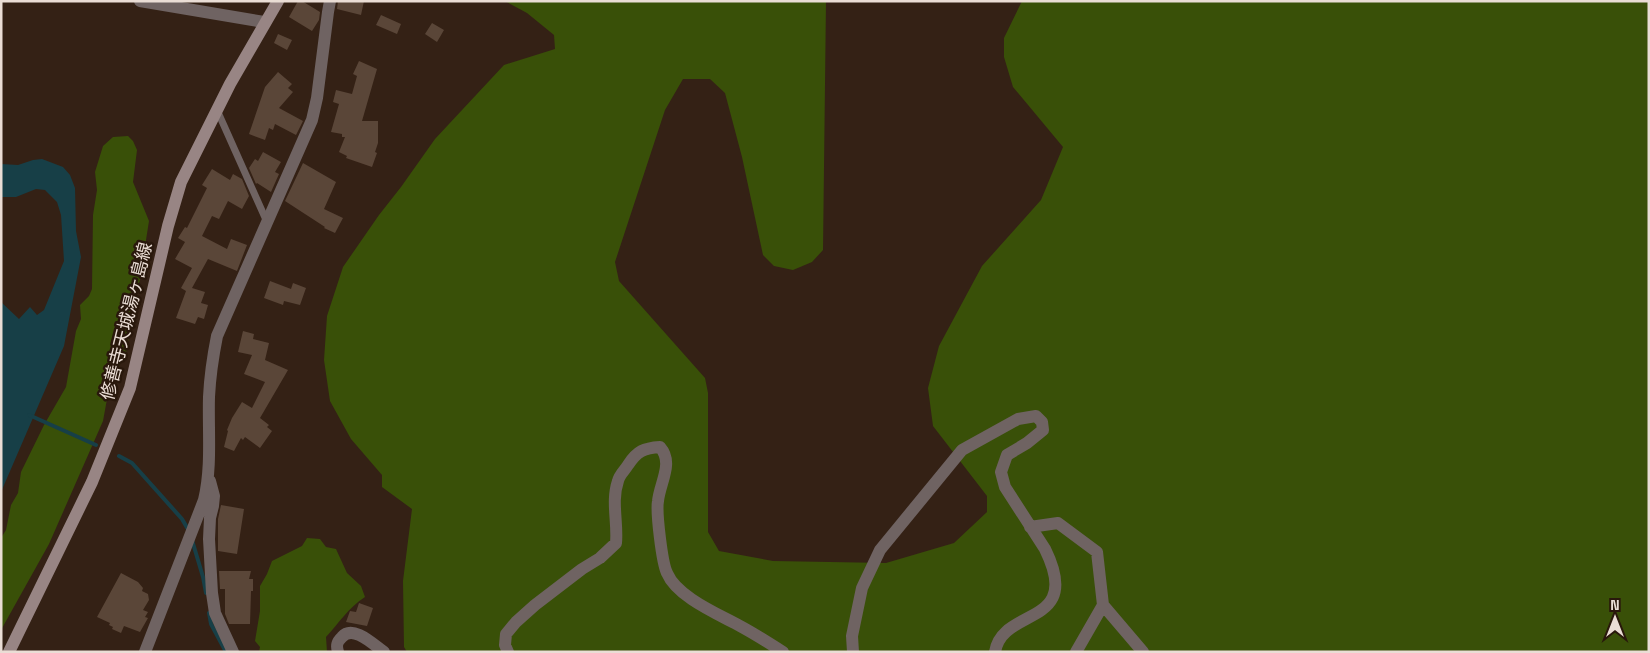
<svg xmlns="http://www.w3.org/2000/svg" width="1650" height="653" font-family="'Space Grotesk','Noto Sans JP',sans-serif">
<rect width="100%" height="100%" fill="#342115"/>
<path fill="#395008" d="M 505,1 L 826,1 L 823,250 L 812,262 L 793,270 L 774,266 L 763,255 L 742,157 L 725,93 L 710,79 L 683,79 L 665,110 L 615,262 L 619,281 L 705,378 L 708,393 L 708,532 L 719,551 L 773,561 L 886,563 L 954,543 L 987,512 L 987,496 L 933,426 L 928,388 L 939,346 L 982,266 L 1041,200 L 1063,147 L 1013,87 L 1004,57 L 1004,38 L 1022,1 L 1649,1 L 1649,652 L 407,652 L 404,647 L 403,581 L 412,509 L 382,487 L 382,475 L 351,439 L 330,401 L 324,360 L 327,316 L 343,267 L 379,215 L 401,187 L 435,139 L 504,65 L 555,49 L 554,35 L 527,13 Z
M 128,136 L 133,141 L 137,150 L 133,182 L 149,221 L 146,240 L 146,259 L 139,283 L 126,353 L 116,372 L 107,399 L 103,421 L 49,544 L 1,630 L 1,538 L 6,530 L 11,505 L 18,493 L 21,472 L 44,425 L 66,387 L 76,331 L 81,319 L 80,305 L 89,296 L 92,289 L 93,215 L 97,190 L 95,172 L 103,146 L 113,137 Z
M 307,538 L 320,539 L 326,547 L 336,549 L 347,573 L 361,586 L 365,597 C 348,608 339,623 326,637 L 327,652 L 259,652 L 260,647 L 255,641 L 260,611 L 260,586 L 267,574 L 272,561 L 302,546 Z"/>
<path fill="#173f47" d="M 42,159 L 63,167 L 70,175 L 75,188 L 76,231 L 81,257 L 64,346 L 1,492 L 1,302 L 19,319 L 30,307 L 37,315 L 44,310 L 64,261 L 61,215 L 57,202 L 45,190 L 36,189 L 16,197 L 1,197 L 1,164 L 18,165 L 33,160 Z"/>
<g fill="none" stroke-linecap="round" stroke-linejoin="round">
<path stroke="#173f47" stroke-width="4" d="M 29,415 L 96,445
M 119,456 L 132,463 L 182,519 L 189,531
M 192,540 L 203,577 L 206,593
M 209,613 L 211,624 L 226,652"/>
</g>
<path fill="#5a4638" d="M 298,1 L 302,1 L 320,12 L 319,20 L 312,31 L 289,17 Z
M 338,1 L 364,1 L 361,15 L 337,9 Z
M 381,15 L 401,24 L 397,34 L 376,25 Z
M 432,23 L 444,30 L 437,42 L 425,34 Z
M 278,34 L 292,40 L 287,50 L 274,43 Z
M 359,61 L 377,69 L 362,121 L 378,121 L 378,143 L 375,152 L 377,153 L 372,167 L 346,158 L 347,156 L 339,152 L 345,137 L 342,137 L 342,134 L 331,132 L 339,104 L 333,102 L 336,90 L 352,94 L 357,76 L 353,74 Z
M 278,72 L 292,84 L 288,88 L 293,92 L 279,108 L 303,121 L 296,135 L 275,124 L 273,130 L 269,128 L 265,140 L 249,134 L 265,87 Z
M 263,152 L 281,162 L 275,172 L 279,174 L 271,192 L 257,183 L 256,184 L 249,168 L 255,159 L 258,161 Z
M 303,163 L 336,182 L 324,209 L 343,218 L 335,233 L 324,228 L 325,227 L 285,201 Z
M 212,169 L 230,180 L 233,174 L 242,179 L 249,196 L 242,209 L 228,201 L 219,219 L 212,216 L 202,236 L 227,249 L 231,239 L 247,245 L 237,271 L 208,259 L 192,288 L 205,292 L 201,303 L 208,305 L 204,319 L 198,317 L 195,324 L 176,318 L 186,291 L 181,288 L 192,268 L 175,259 L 185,242 L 178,238 L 185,227 L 187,228 L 207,188 L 202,185 Z
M 270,281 L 291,289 L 293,283 L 306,288 L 300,305 L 284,301 L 283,305 L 264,298 Z
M 243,331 L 254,334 L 253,339 L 269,343 L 265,360 L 288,370 L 260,418 L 269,425 L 267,427 L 272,431 L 260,448 L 245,437 L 243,440 L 241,438 L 234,451 L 224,447 L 228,431 L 227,430 L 232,418 L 242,402 L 252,408 L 265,382 L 244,374 L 252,355 L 238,352 Z
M 221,505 L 244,509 L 237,554 L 218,551 L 218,519 Z
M 219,571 L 251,571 L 249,579 L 253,579 L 253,591 L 251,591 L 250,624 L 229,624 L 225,614 L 225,589 L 220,589 Z
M 121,573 L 138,582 L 143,588 L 142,591 L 148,594 L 149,600 L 143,610 L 148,612 L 145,617 L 148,618 L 140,632 L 124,626 L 121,633 L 112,629 L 113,627 L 109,625 L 110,623 L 97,617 Z
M 359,603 L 373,608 L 367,626 L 346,622 L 350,611 L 356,612 Z"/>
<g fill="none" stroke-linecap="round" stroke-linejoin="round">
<path stroke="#6f6362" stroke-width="7" d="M 217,110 L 267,222"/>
<path stroke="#6f6362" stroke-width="12" d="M 140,1 L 264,22
M 210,481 L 214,496 L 213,506 L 210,518 L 209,539 L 212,593 L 215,613 L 233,652
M 1030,527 L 1058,523 L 1097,552 L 1103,605 L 1076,652
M 1103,605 L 1143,652
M 145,652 L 204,500 C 212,467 208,431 209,397 C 210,376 213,356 217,336 L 312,120 L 317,98 L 328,12 L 330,1
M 338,652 C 336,645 337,642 342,637 C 353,624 374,645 384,652
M 508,652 L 505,645 L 506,634 L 516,622 L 535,605 L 582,569 L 600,558 L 616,543 C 618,523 611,501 618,481 C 619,475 625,470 628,465 C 637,451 644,448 660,447 C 674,463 660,482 658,501 C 656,512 662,563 667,573 C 677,597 718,614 740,626 C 755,634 769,643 783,652
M 853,652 L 852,636 L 862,588 L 880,550 L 962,450 L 1018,419 L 1036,416 L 1042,422 L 1043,430 L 1027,443 L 1007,455 L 1001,472 L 1005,487 L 1045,549 C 1084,628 1002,606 995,652"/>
<path stroke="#988584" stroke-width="12" d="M 9,652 L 92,482 L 130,388 L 168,226 L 181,182 L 230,84 L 278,1"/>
</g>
<g text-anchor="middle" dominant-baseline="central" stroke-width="5" stroke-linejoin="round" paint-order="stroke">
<g font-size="18" fill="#eaddd5" stroke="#29180c">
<text transform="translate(126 321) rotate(-76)">修善寺天城湯ヶ島線</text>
</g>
</g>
<rect width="1650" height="653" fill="none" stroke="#eaddd5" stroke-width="5"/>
<g transform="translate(1615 618)" stroke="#29180c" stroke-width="4" paint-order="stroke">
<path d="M0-4L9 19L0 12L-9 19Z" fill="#eaddd5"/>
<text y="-8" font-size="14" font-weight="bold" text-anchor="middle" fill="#eaddd5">N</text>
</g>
</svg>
